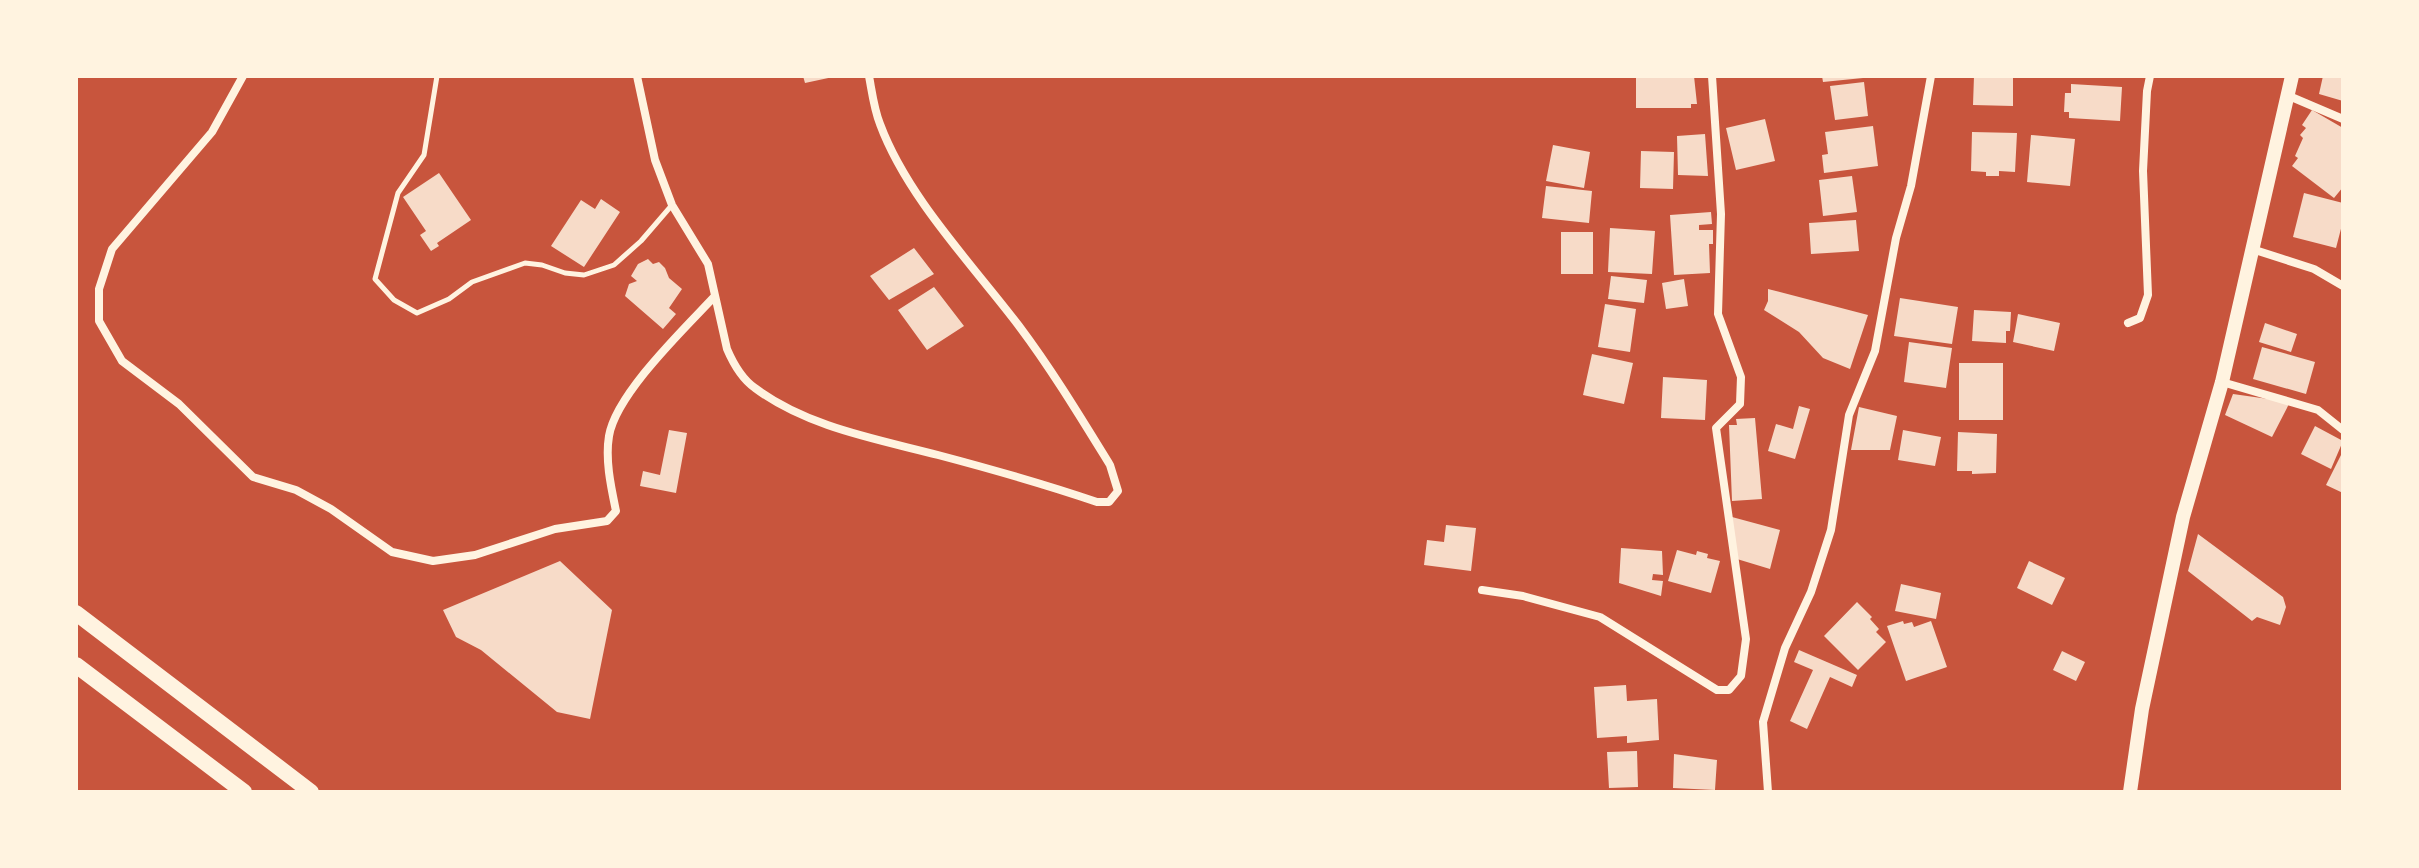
<svg xmlns="http://www.w3.org/2000/svg" width="2419" height="868" font-family="Literata,serif">
<rect width="100%" height="100%" fill="#c8553d"/>
<path fill="#f7dbc8" d="M 803,76 L 833,76 L 833,77 L 805,83 Z
M 1636,76 L 1694,76 L 1697,104 L 1691,104 L 1691,108 L 1636,108 Z
M 1822,76 L 1863,76 L 1863,78 L 1823,82 Z
M 1974,76 L 2013,76 L 2013,106 L 1973,105 Z
M 2323,76 L 2343,76 L 2343,101 L 2319,94 Z
M 1864,82 L 1868,116 L 1835,120 L 1830,86 Z
M 2071,84 L 2122,87 L 2120,121 L 2069,118 L 2069,112 L 2064,112 L 2065,93 L 2071,93 Z
M 2312,110 L 2343,128 L 2343,187 L 2334,198 L 2292,166 L 2298,158 L 2295,156 L 2303,138 L 2300,135 L 2306,128 L 2302,125 Z
M 1765,119 L 1775,161 L 1736,170 L 1726,128 Z
M 1873,126 L 1878,166 L 1824,173 L 1822,155 L 1828,154 L 1825,132 Z
M 1972,132 L 2017,133 L 2015,172 L 1999,171 L 1999,176 L 1986,176 L 1986,172 L 1971,171 Z
M 1705,134 L 1708,176 L 1678,175 L 1677,136 Z
M 2031,135 L 2075,139 L 2070,186 L 2027,182 Z
M 1553,145 L 1590,152 L 1584,188 L 1546,181 Z
M 1641,151 L 1674,152 L 1673,189 L 1640,188 Z
M 439,173 L 471,220 L 437,243 L 439,246 L 431,251 L 420,235 L 426,231 L 403,197 Z
M 1852,176 L 1857,212 L 1823,216 L 1819,180 Z
M 1546,186 L 1592,191 L 1589,223 L 1542,218 Z
M 2304,193 L 2343,203 L 2343,221 L 2336,248 L 2293,237 Z
M 601,199 L 620,212 L 584,267 L 551,246 L 581,200 L 595,209 Z
M 1711,212 L 1712,224 L 1699,225 L 1699,230 L 1713,230 L 1713,244 L 1709,244 L 1710,273 L 1674,275 L 1670,215 Z
M 1856,220 L 1859,251 L 1811,254 L 1809,223 Z
M 1610,228 L 1655,231 L 1652,274 L 1608,272 Z
M 1561,232 L 1593,232 L 1593,274 L 1561,274 Z
M 914,248 L 934,274 L 889,300 L 870,276 Z
M 648,259 L 653,264 L 659,262 L 665,268 L 669,278 L 682,289 L 669,308 L 676,314 L 663,329 L 625,296 L 629,284 L 637,281 L 631,276 L 638,264 Z
M 1611,276 L 1647,280 L 1644,303 L 1608,299 Z
M 1684,279 L 1688,306 L 1666,309 L 1662,283 Z
M 934,287 L 964,326 L 927,350 L 898,310 Z
M 1768,289 L 1868,315 L 1850,369 L 1823,358 L 1799,332 L 1764,310 L 1768,301 Z
M 1900,298 L 1958,307 L 1952,344 L 1894,336 Z
M 1605,304 L 1636,309 L 1630,352 L 1598,347 Z
M 1974,310 L 2011,312 L 2010,331 L 2006,331 L 2006,343 L 1972,341 Z
M 2018,314 L 2060,323 L 2054,351 L 2013,342 Z
M 2265,323 L 2297,334 L 2291,352 L 2259,342 Z
M 1909,342 L 1952,348 L 1946,388 L 1904,382 Z
M 2262,347 L 2315,362 L 2306,394 L 2253,379 Z
M 1592,354 L 1633,363 L 1624,404 L 1583,395 Z
M 1959,363 L 2003,363 L 2003,420 L 1959,420 Z
M 1663,377 L 1707,380 L 1705,420 L 1661,418 Z
M 2233,394 L 2290,402 L 2272,437 L 2225,415 Z
M 1799,406 L 1810,409 L 1795,459 L 1768,451 L 1776,424 L 1793,429 Z
M 1859,407 L 1897,416 L 1890,450 L 1851,450 Z
M 1755,418 L 1762,499 L 1732,501 L 1729,425 L 1737,425 L 1736,419 Z
M 2315,426 L 2343,441 L 2331,469 L 2301,454 Z
M 669,430 L 687,433 L 676,493 L 640,486 L 643,471 L 660,475 Z
M 1903,430 L 1941,437 L 1935,466 L 1898,460 Z
M 1958,432 L 1997,434 L 1996,473 L 1972,474 L 1972,471 L 1957,471 Z
M 2343,451 L 2343,493 L 2326,485 Z
M 1732,517 L 1780,530 L 1770,569 L 1737,559 Z
M 1446,525 L 1476,528 L 1471,571 L 1424,565 L 1427,540 L 1444,542 Z
M 2198,534 L 2283,597 L 2286,607 L 2280,625 L 2257,617 L 2252,621 L 2188,571 Z
M 1621,548 L 1662,551 L 1663,575 L 1653,574 L 1652,580 L 1663,581 L 1661,596 L 1619,583 Z
M 1677,550 L 1696,555 L 1697,551 L 1708,554 L 1707,558 L 1720,561 L 1711,593 L 1668,581 Z
M 560,561 L 612,610 L 590,719 L 557,712 L 481,650 L 456,637 L 443,610 Z
M 2029,561 L 2065,578 L 2052,605 L 2017,588 Z
M 1901,584 L 1941,593 L 1936,619 L 1895,611 Z
M 1857,602 L 1872,617 L 1870,619 L 1879,629 L 1876,632 L 1886,642 L 1858,670 L 1824,636 Z
M 1903,621 L 1904,624 L 1912,622 L 1914,627 L 1931,621 L 1947,667 L 1906,681 L 1887,626 Z
M 1799,650 L 1857,675 L 1852,687 L 1830,677 L 1807,729 L 1790,721 L 1813,670 L 1794,662 Z
M 2062,651 L 2085,662 L 2076,681 L 2053,670 Z
M 1626,685 L 1627,701 L 1657,699 L 1659,740 L 1627,743 L 1627,736 L 1597,738 L 1594,687 Z
M 1637,751 L 1638,787 L 1609,788 L 1607,752 Z
M 1674,754 L 1717,760 L 1715,790 L 1673,788 Z"/>
<g fill="none" stroke-linecap="round" stroke-linejoin="round">
<path stroke="#fff3e0" stroke-width="5" d="M 437,76 L 424,155 L 398,193 L 375,279 L 394,300 L 417,313 L 449,299 L 472,282 L 525,263 L 542,265 L 565,273 L 584,275 L 614,265 L 641,241 L 672,205"/>
<path stroke="#fff3e0" stroke-width="8" d="M 243,76 L 212,132 L 112,249 L 99,289 L 99,321 L 122,361 L 179,404 L 253,477 L 296,490 L 331,509 L 392,552 L 433,561 L 475,555 L 555,529 L 607,521 L 616,511 C 611,487 605,460 609,436 C 616,394 684,329 714,297
M 637,76 L 655,160 L 672,205 L 708,264 L 727,349 C 733,363 742,379 755,388 C 807,427 877,439 938,455 C 991,469 1044,484 1097,502 L 1109,502 L 1118,491 L 1110,465 C 1081,418 1052,370 1019,326 C 972,264 907,197 880,124 C 874,109 872,92 869,76
M 2289,96 L 2343,119
M 2252,249 L 2314,269 L 2343,286
M 2128,323 L 2140,318 L 2148,295 L 2143,171 L 2147,91 L 2150,76
M 2222,382 L 2318,410 L 2343,430
M 1482,590 L 1523,596 L 1600,617 L 1717,690 L 1729,690 L 1741,676 L 1746,639 L 1716,428 L 1740,404 L 1741,377 L 1718,314 L 1721,214 L 1712,76
M 1768,792 L 1763,722 L 1785,648 L 1811,592 L 1831,530 L 1849,415 L 1875,351 L 1896,238 L 1911,186 L 1931,76"/>
<path stroke="#fff3e0" stroke-width="14" d="M 2130,792 L 2142,709 L 2183,517 L 2222,382 L 2292,76"/>
<path stroke="#fff3e0" stroke-width="16" d="M 76,613 L 311,792
M 76,665 L 244,792"/>
</g>
<rect width="2419" height="868" fill="none" stroke="#fff3e0" stroke-width="156"/>
</svg>
